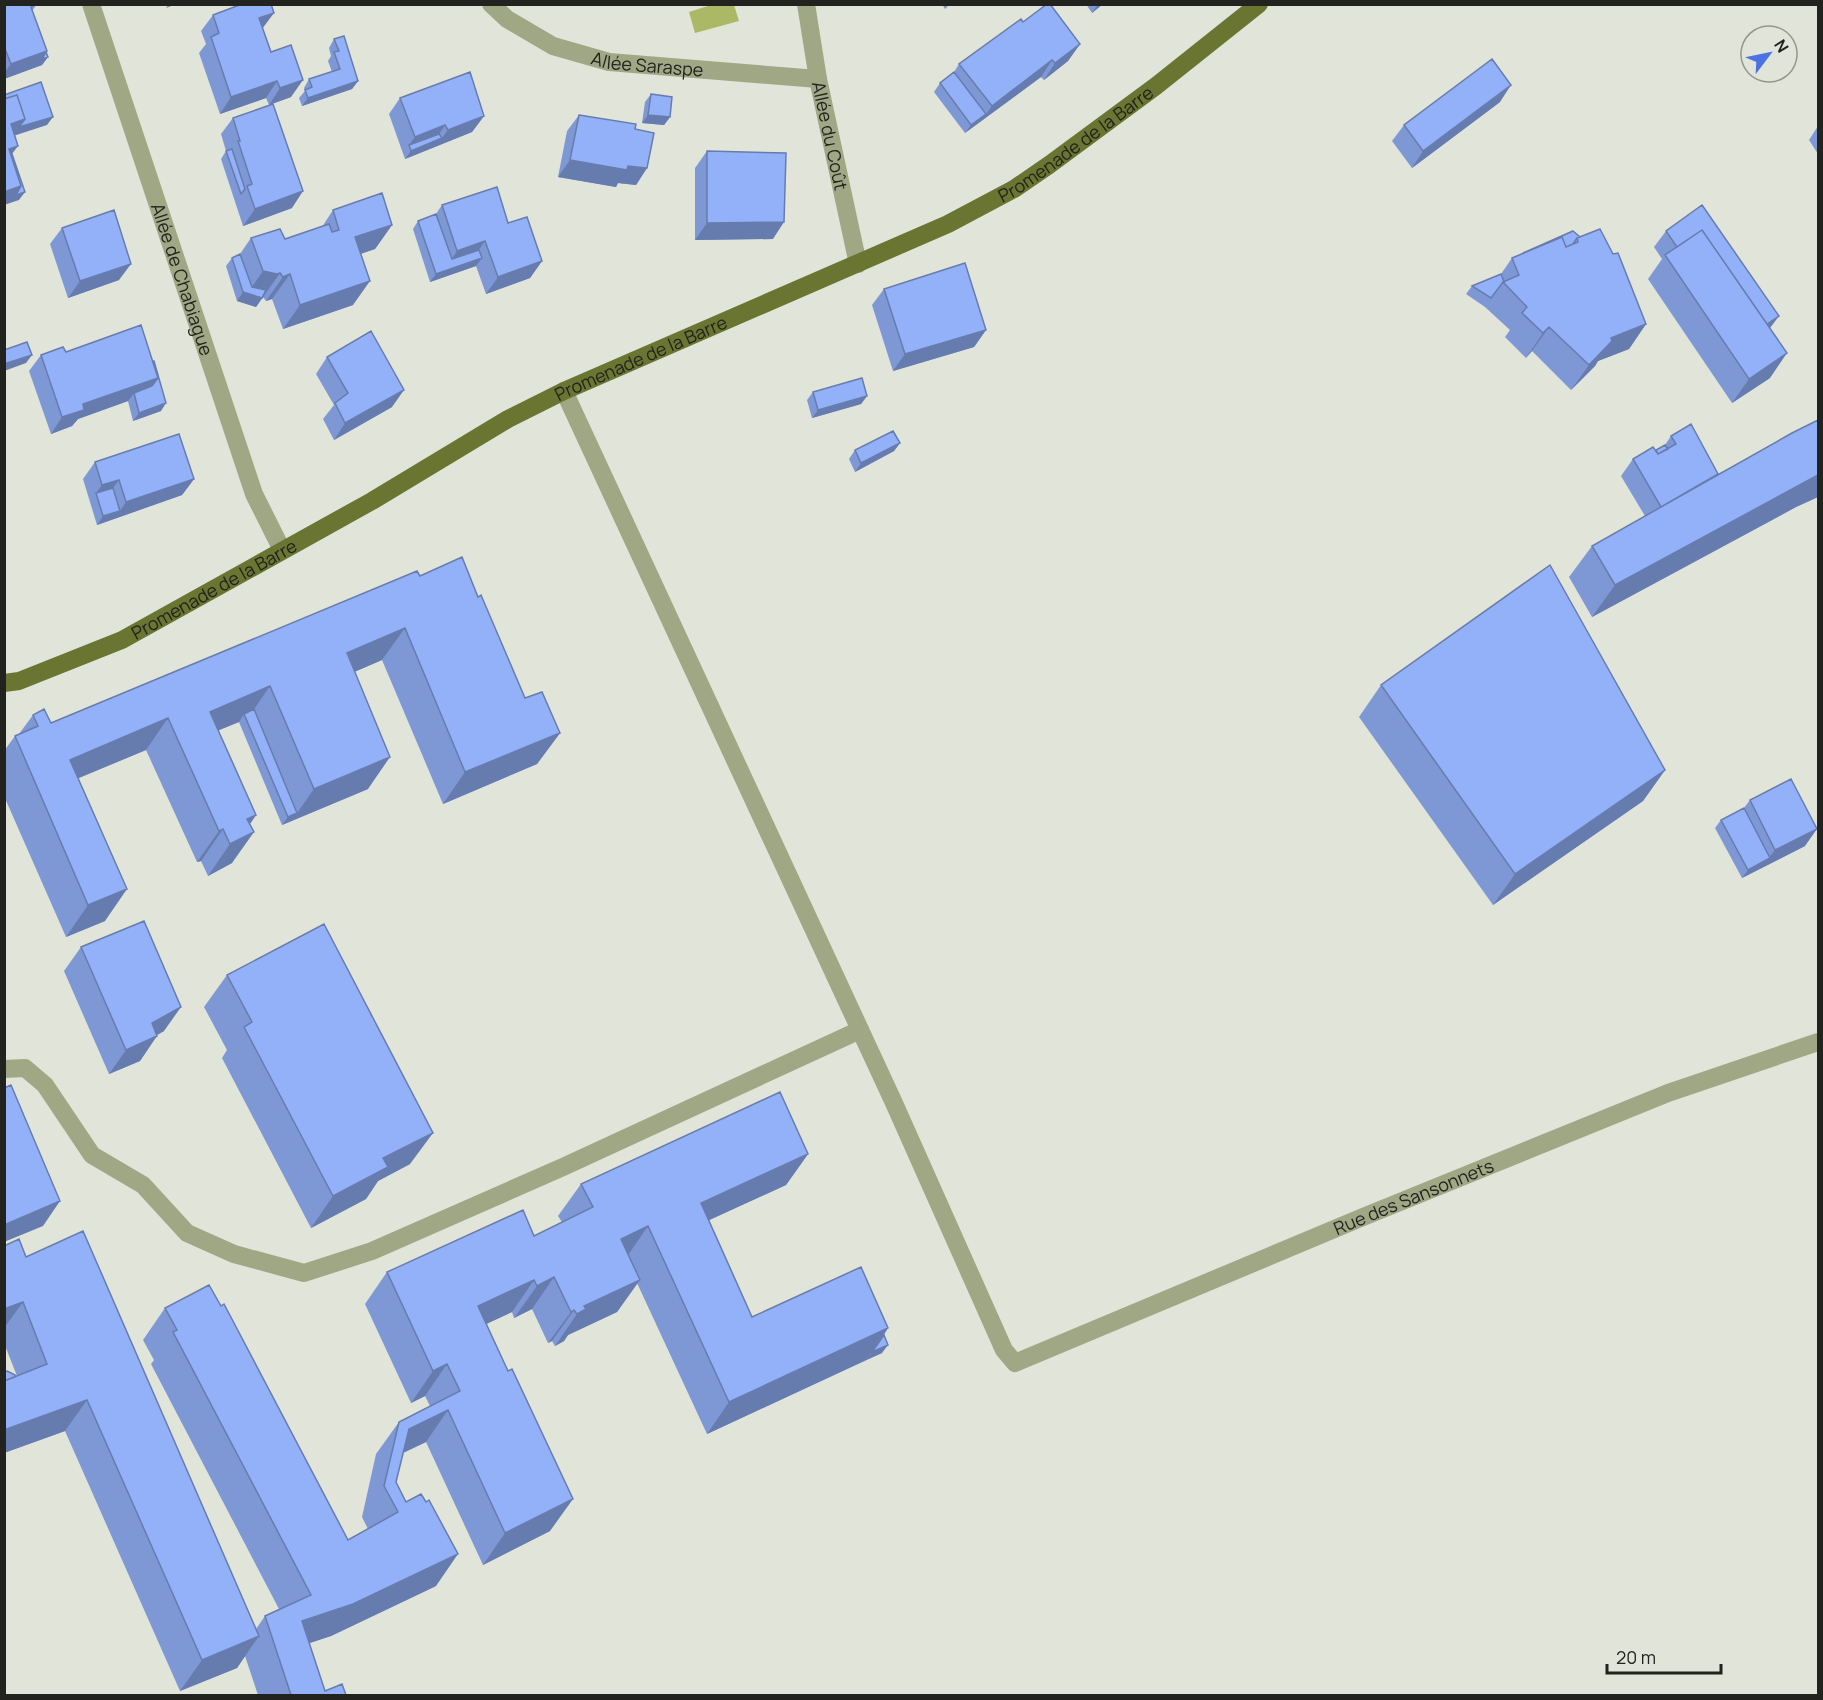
<svg xmlns="http://www.w3.org/2000/svg" width="1823" height="1700" font-family="Manrope,sans-serif">
<rect width="100%" height="100%" fill="#e1e4d8"/>
<path fill="#abb967" d="M 714,4 L 734,5 L 739,21 L 695,33 L 689,12 Z"/>
<g fill="none" stroke-linecap="round" stroke-linejoin="round">
<g stroke="#a0a785" stroke-width="18">
<path id="s1" d="M 91,4 L 254,494 L 282,550"/>
<path id="s2" d="M 491,4 L 507,19 L 553,46 L 609,62 L 818,79"/>
<path id="s3" d="M 806,4 L 818,79 L 858,264"/>
<path id="s4" d="M 564,391 L 894,1103 L 1004,1350 L 1015,1363 L 1363,1217 L 1668,1093 L 1818,1042"/>
<path d="M 4,1069 L 25,1068 L 45,1085 L 92,1155 L 143,1185 L 187,1233 L 234,1254 L 304,1273 L 372,1251 L 563,1167 L 860,1030"/>
</g>
<path stroke="#6b7532" stroke-width="18" id="s5" d="M 4,683 L 19,681 L 122,640 L 372,501 L 508,419 L 564,391 L 948,224 L 1014,189 L 1049,165 L 1156,86 L 1259,4"/>
</g>
<path fill="#7e98d5" d="M 4,4 L 37,4 L 32,11 L 48,57 L 42,65 L 4,79 Z
M 942,4 L 950,4 L 945,9 Z
M 1086,4 L 1103,4 L 1092,13 Z
M 213,15 L 263,29 L 271,52 L 291,97 L 269,105 L 266,98 L 220,114 L 199,53 L 206,44 L 201,31 Z
M 334,39 L 358,81 L 352,89 L 302,106 L 299,98 L 305,91 L 304,88 L 309,79 L 332,72 L 328,61 L 331,56 L 329,48 Z
M 1080,44 L 1068,61 L 1044,80 L 1041,77 L 965,133 L 934,92 L 940,83 L 954,72 L 959,64 Z
M 651,94 L 670,117 L 664,125 L 642,123 L 645,102 Z
M 400,98 L 484,116 L 472,132 L 405,159 L 389,114 Z
M 1500,102 L 1412,168 L 1392,141 L 1404,125 Z
M 579,115 L 635,129 L 647,168 L 636,185 L 618,183 L 616,187 L 558,177 L 567,131 Z
M 233,118 L 292,208 L 243,226 L 221,159 L 226,151 L 221,134 Z
M 1818,126 L 1818,154 L 1809,140 Z
M 707,151 L 773,239 L 695,240 L 695,168 Z
M 442,205 L 508,223 L 542,261 L 530,278 L 486,294 L 476,266 L 430,282 L 413,229 L 418,221 L 436,214 Z
M 333,210 L 392,225 L 375,249 L 361,254 L 353,305 L 283,329 L 272,299 L 266,301 L 263,297 L 262,298 L 256,307 L 237,301 L 226,266 L 232,258 L 240,254 L 251,238 L 285,239 L 322,227 Z
M 62,228 L 119,280 L 68,298 L 50,244 Z
M 1573,231 L 1646,324 L 1629,349 L 1598,361 L 1595,366 L 1571,390 L 1532,351 L 1526,358 L 1505,337 L 1510,330 L 1485,307 L 1466,294 L 1472,286 L 1501,274 L 1512,258 Z
M 1666,231 L 1770,328 L 1770,378 L 1732,403 L 1648,279 L 1662,259 L 1654,247 Z
M 884,289 L 986,330 L 974,347 L 893,371 L 872,305 Z
M 141,325 L 161,411 L 133,421 L 128,401 L 78,419 L 72,426 L 51,434 L 29,371 L 41,355 L 66,352 Z
M 327,357 L 392,407 L 334,440 L 323,419 L 334,405 L 316,374 Z
M 813,392 L 867,396 L 861,404 L 812,418 L 807,400 Z
M 1818,420 L 1818,497 L 1796,507 L 1592,617 L 1569,577 L 1592,546 L 1645,516 L 1621,476 L 1633,459 L 1656,450 L 1665,445 L 1671,436 L 1718,474 Z
M 900,443 L 894,451 L 855,472 L 849,459 L 855,450 Z
M 95,462 L 194,479 L 182,495 L 97,525 L 83,479 Z
M 420,576 L 478,597 L 525,698 L 560,733 L 537,764 L 443,804 L 382,660 L 354,672 L 368,789 L 282,825 L 239,722 L 218,730 L 256,815 L 250,824 L 232,863 L 208,876 L 201,861 L 197,862 L 146,750 L 78,778 L 105,921 L 66,937 L 4,796 L 4,751 L 15,736 L 19,734 L 33,715 L 51,723 Z
M 1381,685 L 1665,770 L 1643,801 L 1493,905 L 1359,717 Z
M 1750,800 L 1805,846 L 1742,878 L 1715,828 L 1721,820 L 1744,808 Z
M 81,947 L 164,1031 L 157,1035 L 140,1061 L 109,1074 L 64,971 Z
M 227,975 L 410,1164 L 378,1181 L 366,1199 L 311,1228 L 222,1058 L 227,1050 L 204,1007 Z
M 808,1154 L 786,1185 L 709,1220 L 752,1317 L 888,1328 L 884,1335 L 882,1353 L 707,1434 L 637,1283 L 617,1312 L 568,1335 L 564,1341 L 555,1346 L 552,1341 L 548,1343 L 532,1309 L 514,1318 L 512,1312 L 486,1324 L 550,1531 L 483,1565 L 426,1442 L 403,1453 L 396,1482 L 436,1586 L 331,1636 L 309,1643 L 325,1691 L 346,1695 L 258,1695 L 245,1656 L 237,1668 L 180,1691 L 65,1431 L 4,1453 L 4,1373 L 15,1377 L 17,1376 L 4,1343 L 4,1246 L 26,1257 L 256,1629 L 265,1616 L 279,1609 L 151,1364 L 154,1360 L 143,1340 L 165,1308 L 348,1540 L 368,1529 L 362,1517 L 376,1454 L 399,1422 L 430,1406 L 425,1396 L 411,1403 L 365,1304 L 387,1272 L 534,1236 L 562,1222 L 558,1216 L 581,1184 Z"/>
<path fill="#677cae" d="M 169,4 L 176,4 L 166,8 Z
M 1098,4 L 1103,4 L 1092,13 Z
M 274,13 L 262,29 L 259,18 Z
M 1080,44 L 1068,61 L 1044,80 L 1055,63 Z
M 47,51 L 42,59 L 48,57 L 42,65 L 4,79 L 4,73 L 11,64 Z
M 1052,60 L 1041,77 L 965,133 L 971,125 L 986,114 L 992,106 Z
M 303,80 L 291,97 L 269,105 L 280,88 Z
M 277,81 L 266,98 L 220,114 L 231,97 Z
M 358,81 L 352,89 L 302,106 L 308,98 Z
M 1511,85 L 1500,102 L 1412,168 L 1423,151 Z
M 648,115 L 670,117 L 664,125 L 642,123 Z
M 484,116 L 472,132 L 405,159 L 411,151 L 409,145 L 415,137 L 445,125 L 434,142 L 442,138 L 448,130 Z
M 53,117 L 47,125 L 4,139 L 11,124 L 25,119 Z
M 18,146 L 6,162 L 9,149 Z
M 570,160 L 628,166 L 647,168 L 636,185 L 618,183 L 616,187 L 558,177 Z
M 21,186 L 25,192 L 19,200 L 4,205 L 4,192 Z
M 303,191 L 292,208 L 243,226 L 255,209 Z
M 784,222 L 773,239 L 695,240 L 707,223 Z
M 392,225 L 375,249 L 338,261 L 355,237 Z
M 485,241 L 473,258 L 446,268 L 457,251 Z
M 482,258 L 476,266 L 430,282 L 436,274 Z
M 542,261 L 530,278 L 486,294 L 498,277 Z
M 131,264 L 119,280 L 68,298 L 80,281 Z
M 263,271 L 280,273 L 256,307 L 237,301 L 243,292 L 247,294 Z
M 290,274 L 272,299 L 266,301 L 283,277 Z
M 370,281 L 353,305 L 283,329 L 300,305 Z
M 1779,316 L 1767,332 L 1759,330 Z
M 1646,324 L 1629,349 L 1598,361 L 1595,366 L 1571,390 L 1589,365 L 1611,338 Z
M 1549,327 L 1532,351 L 1526,358 L 1543,333 Z
M 986,330 L 974,347 L 893,371 L 905,354 Z
M 1787,353 L 1770,378 L 1732,403 L 1749,379 Z
M 32,355 L 26,363 L 4,371 L 4,364 Z
M 158,378 L 147,395 L 134,393 L 128,401 L 78,419 L 72,426 L 51,434 L 62,417 L 83,404 Z
M 404,390 L 392,407 L 334,440 L 345,423 Z
M 867,396 L 861,404 L 812,418 L 818,410 Z
M 166,403 L 161,411 L 133,421 L 139,413 Z
M 900,443 L 894,451 L 855,472 L 861,463 Z
M 1818,475 L 1818,497 L 1796,507 L 1592,617 L 1615,585 Z
M 194,479 L 182,495 L 97,525 L 103,516 L 120,511 L 126,502 Z
M 119,480 L 107,496 L 96,493 L 102,485 Z
M 405,628 L 382,660 L 324,685 L 347,653 Z
M 270,686 L 248,718 L 244,714 L 239,722 L 188,743 L 210,712 Z
M 168,718 L 146,750 L 55,788 L 70,760 Z
M 560,733 L 537,764 L 443,804 L 465,772 Z
M 390,757 L 368,789 L 282,825 L 288,817 L 297,813 L 314,789 Z
M 1665,770 L 1643,801 L 1493,905 L 1515,874 Z
M 256,815 L 239,840 L 254,832 L 232,863 L 208,876 L 247,819 Z
M 223,829 L 201,861 L 197,862 L 219,831 Z
M 1817,829 L 1805,846 L 1742,878 L 1748,870 L 1769,858 L 1775,850 Z
M 127,889 L 105,921 L 66,937 L 88,905 Z
M 181,1007 L 164,1031 L 143,1043 L 157,1036 L 140,1061 L 109,1074 L 126,1050 L 152,1023 Z
M 433,1133 L 410,1164 L 378,1181 L 366,1199 L 311,1228 L 333,1196 L 383,1158 Z
M 808,1154 L 786,1185 L 679,1234 L 701,1203 Z
M 60,1201 L 43,1226 L 4,1242 L 4,1225 Z
M 648,1226 L 626,1258 L 621,1239 Z
M 554,1277 L 532,1309 L 514,1318 L 537,1286 Z
M 534,1280 L 512,1312 L 456,1338 L 478,1306 Z
M 640,1280 L 617,1312 L 568,1335 L 564,1341 L 555,1346 L 577,1314 L 584,1306 Z
M 23,1302 L 4,1328 L 4,1309 Z
M 574,1310 L 552,1341 L 548,1343 L 571,1312 Z
M 888,1328 L 866,1360 L 707,1434 L 729,1402 Z
M 888,1345 L 882,1353 L 866,1360 L 872,1352 Z
M 447,1364 L 425,1396 L 411,1403 L 433,1371 Z
M 87,1400 L 65,1431 L 4,1453 L 4,1430 Z
M 448,1410 L 426,1442 L 390,1459 L 409,1429 Z
M 573,1499 L 550,1531 L 483,1565 L 505,1533 Z
M 458,1554 L 436,1586 L 331,1636 L 280,1653 L 302,1621 Z
M 259,1636 L 237,1668 L 180,1691 L 202,1660 Z"/>
<path fill="#93b1f8" stroke="#677cae" stroke-width="1.5" d="M 4,4 L 36,4 L 31,7 L 47,51 L 11,64 L 4,46 Z
M 242,4 L 271,4 L 274,13 L 259,18 L 271,52 L 291,45 L 303,80 L 280,88 L 277,81 L 231,97 L 211,37 L 219,33 L 213,15 Z
M 1047,4 L 1050,4 L 1080,44 L 1055,63 L 1052,60 L 992,106 L 959,64 L 1021,19 L 1023,22 Z
M 344,36 L 358,81 L 308,98 L 305,90 L 312,87 L 309,79 L 340,69 L 334,52 L 339,51 L 334,39 Z
M 46,52 L 48,57 L 42,59 Z
M 1492,59 L 1511,85 L 1423,151 L 1404,125 Z
M 470,72 L 484,116 L 448,130 L 445,125 L 415,137 L 400,98 Z
M 954,72 L 986,114 L 971,125 L 940,83 Z
M 41,82 L 53,117 L 19,127 L 25,119 L 17,95 L 4,99 L 4,95 Z
M 651,94 L 672,97 L 670,117 L 648,115 Z
M 17,95 L 25,119 L 11,124 L 18,146 L 9,149 L 21,186 L 4,192 L 4,99 Z
M 273,104 L 303,191 L 255,209 L 247,186 L 252,184 L 238,141 L 240,141 L 233,118 Z
M 579,115 L 636,124 L 635,129 L 654,133 L 647,168 L 628,166 L 627,170 L 570,160 Z
M 439,134 L 442,138 L 411,151 L 409,145 Z
M 232,149 L 245,189 L 241,194 L 226,151 Z
M 707,151 L 786,153 L 784,222 L 707,223 Z
M 11,154 L 12,154 L 25,192 L 16,195 L 21,186 Z
M 497,187 L 508,223 L 527,217 L 542,261 L 498,277 L 485,241 L 457,251 L 442,205 Z
M 382,193 L 392,225 L 355,237 L 370,281 L 300,305 L 290,274 L 283,277 L 280,273 L 277,274 L 263,271 L 251,238 L 280,229 L 285,239 L 329,224 L 332,232 L 339,230 L 333,210 Z
M 1702,205 L 1779,316 L 1767,324 L 1702,230 L 1677,247 L 1666,231 Z
M 114,210 L 131,264 L 80,281 L 62,228 Z
M 436,214 L 452,259 L 479,250 L 482,258 L 436,274 L 418,221 Z
M 1600,229 L 1613,254 L 1618,253 L 1646,324 L 1611,338 L 1612,341 L 1589,365 L 1549,327 L 1543,333 L 1522,313 L 1527,307 L 1503,282 L 1519,275 L 1512,258 L 1562,237 L 1566,247 L 1578,242 L 1577,238 Z
M 1702,230 L 1787,353 L 1749,379 L 1665,255 Z
M 1573,231 L 1580,237 L 1577,238 L 1573,244 L 1566,247 L 1562,237 L 1523,253 Z
M 240,254 L 252,287 L 266,290 L 262,298 L 243,292 L 232,258 Z
M 965,263 L 986,330 L 905,354 L 884,289 Z
M 1501,274 L 1504,282 L 1503,282 L 1491,298 L 1472,286 Z
M 141,325 L 158,378 L 83,404 L 84,410 L 62,417 L 41,355 L 63,347 L 66,352 Z
M 371,331 L 404,390 L 345,423 L 335,403 L 348,393 L 327,357 Z
M 27,342 L 32,355 L 4,364 L 4,350 Z
M 153,361 L 154,361 L 166,403 L 139,413 L 134,393 L 152,386 L 158,378 Z
M 862,378 L 867,396 L 818,410 L 813,392 Z
M 1818,420 L 1818,475 L 1615,585 L 1592,546 L 1792,433 Z
M 1691,424 L 1718,474 L 1661,507 L 1633,459 L 1653,447 L 1658,454 L 1676,444 L 1671,436 Z
M 893,431 L 900,443 L 861,463 L 855,450 Z
M 179,434 L 194,479 L 126,502 L 119,480 L 102,485 L 95,462 Z
M 1665,445 L 1668,449 L 1658,454 L 1656,450 Z
M 113,488 L 120,511 L 103,516 L 96,493 Z
M 462,557 L 478,597 L 481,595 L 525,698 L 542,692 L 560,733 L 465,772 L 405,628 L 347,653 L 390,757 L 314,789 L 270,686 L 210,712 L 256,815 L 247,819 L 254,832 L 230,844 L 223,829 L 219,831 L 168,718 L 70,760 L 127,889 L 88,905 L 15,736 L 38,726 L 33,715 L 44,709 L 51,723 L 417,571 L 420,576 Z
M 1550,565 L 1665,770 L 1515,874 L 1381,685 Z
M 254,709 L 297,813 L 288,817 L 244,714 Z
M 1791,779 L 1817,829 L 1775,850 L 1750,800 Z
M 1744,808 L 1770,858 L 1748,870 L 1721,820 Z
M 144,921 L 181,1007 L 152,1023 L 157,1036 L 126,1050 L 81,947 Z
M 324,924 L 433,1133 L 383,1158 L 388,1167 L 333,1196 L 244,1027 L 252,1022 L 227,975 Z
M 11,1085 L 60,1201 L 4,1225 L 4,1088 Z
M 780,1092 L 808,1154 L 701,1203 L 752,1317 L 861,1267 L 888,1328 L 729,1402 L 648,1226 L 621,1239 L 640,1280 L 584,1306 L 586,1309 L 577,1314 L 574,1310 L 571,1312 L 554,1277 L 537,1286 L 534,1280 L 478,1306 L 508,1371 L 512,1369 L 573,1499 L 505,1533 L 448,1410 L 409,1429 L 396,1482 L 406,1502 L 421,1494 L 426,1502 L 429,1500 L 458,1554 L 353,1604 L 302,1621 L 325,1691 L 342,1684 L 346,1695 L 291,1695 L 265,1616 L 311,1595 L 173,1332 L 177,1330 L 165,1308 L 209,1285 L 221,1306 L 224,1304 L 348,1540 L 398,1512 L 384,1486 L 399,1422 L 460,1391 L 447,1364 L 433,1371 L 387,1272 L 523,1210 L 534,1236 L 593,1207 L 581,1184 Z
M 83,1231 L 259,1636 L 202,1660 L 87,1400 L 4,1430 L 4,1381 L 47,1364 L 23,1302 L 4,1309 L 4,1246 L 19,1239 L 26,1257 Z
M 884,1335 L 888,1345 L 872,1352 Z
M 7,1371 L 15,1375 L 15,1377 L 4,1381 L 4,1373 Z"/>
<g text-anchor="middle" dominant-baseline="central" stroke-width="6" stroke-linejoin="round" paint-order="stroke">
<g font-size="18" fill="#22231e" stroke="#e1e4d8">
<text stroke="none"><textPath href="#s2" startOffset="172">Allée Saraspe</textPath></text>
<text stroke="none"><textPath href="#s3" startOffset="134">Allée du Coût</textPath></text>
<text stroke="none"><textPath href="#s5" startOffset="1203">Promenade de la Barre</textPath></text>
<text stroke="none"><textPath href="#s1" startOffset="290">Allée de Chabiague</textPath></text>
<text stroke="none"><textPath href="#s5" startOffset="717">Promenade de la Barre</textPath></text>
<text stroke="none"><textPath href="#s5" startOffset="231">Promenade de la Barre</textPath></text>
<text stroke="none"><textPath href="#s4" startOffset="1504">Rue des Sansonnets</textPath></text>
</g>
</g>
<rect width="1823" height="1700" fill="none" stroke="#22231e" stroke-width="12"/>
<g transform="translate(1769 54) rotate(58)"><circle r="28" fill="#e1e4d8" stroke="#95978e" stroke-width="1.5"/>
<path d="M0-4.5L10 22L0 15L-10 22Z" fill="#4a72e5"/>
<text y="-9" font-size="16" font-weight="bold" text-anchor="middle" fill="#22231e">N</text>
</g>
<path d="M1607 1664v9h114v-9" fill="none" stroke="#22231e" stroke-width="3"/>
<text x="1616" y="1664" font-size="18" fill="#22231e" stroke="#e1e4d8" stroke-width="4.5" paint-order="stroke">20 m</text>
</svg>
